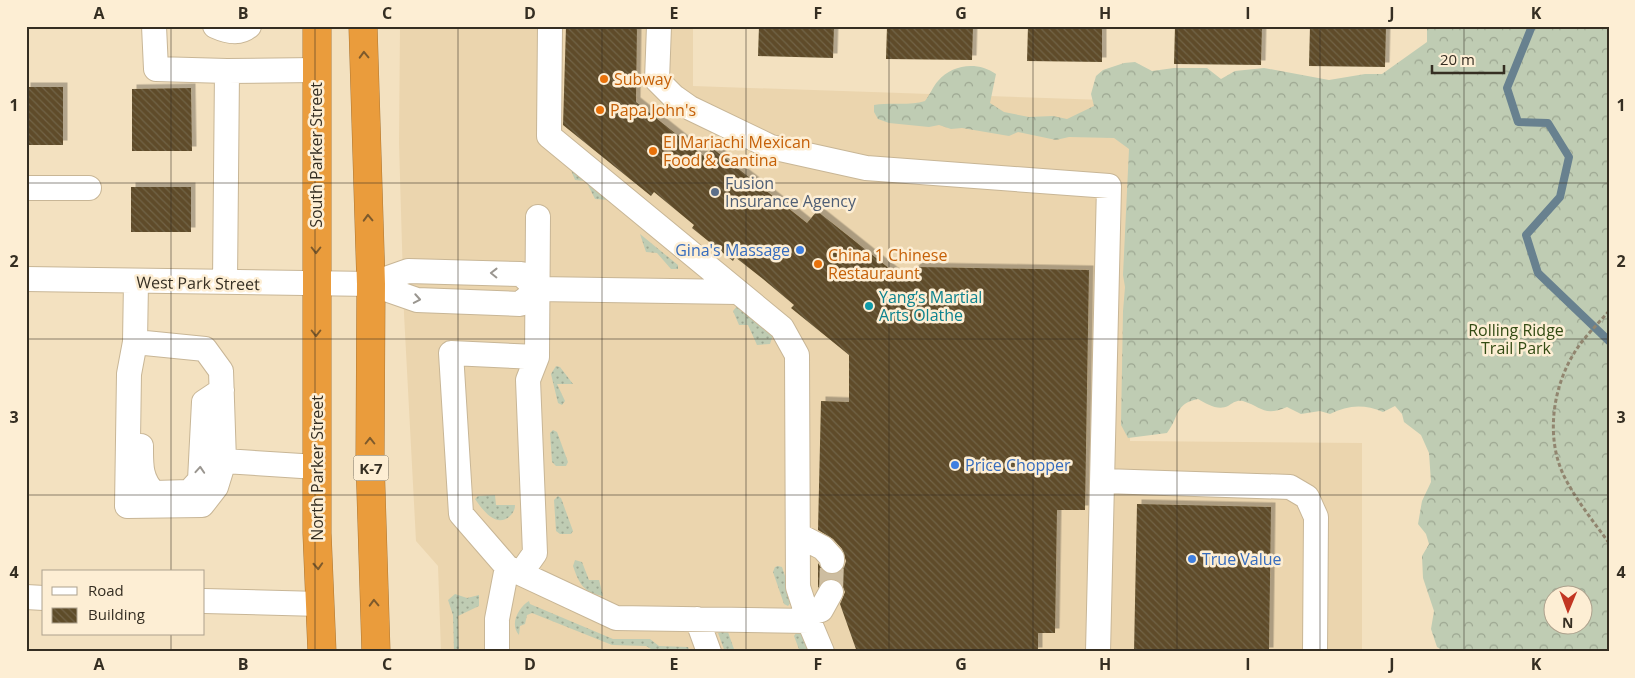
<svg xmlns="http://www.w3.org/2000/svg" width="1635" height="678" font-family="'Open Sans',sans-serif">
<defs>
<pattern id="grass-dots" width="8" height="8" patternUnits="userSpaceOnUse" patternTransform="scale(1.25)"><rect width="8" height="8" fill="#bfccb3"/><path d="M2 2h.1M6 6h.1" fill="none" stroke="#9ca691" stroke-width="1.8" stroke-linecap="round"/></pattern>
<pattern id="forest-crowns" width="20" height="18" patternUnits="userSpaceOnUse" patternTransform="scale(1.25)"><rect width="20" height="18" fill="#bfccb3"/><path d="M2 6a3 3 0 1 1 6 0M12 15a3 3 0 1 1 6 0" fill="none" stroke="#9ca691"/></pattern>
<pattern id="building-back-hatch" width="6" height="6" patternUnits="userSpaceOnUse" patternTransform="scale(1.25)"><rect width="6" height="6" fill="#5e4c29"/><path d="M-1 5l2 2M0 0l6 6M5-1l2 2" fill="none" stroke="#726347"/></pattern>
<filter id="shadow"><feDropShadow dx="4.5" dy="-4.5" stdDeviation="0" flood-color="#0004"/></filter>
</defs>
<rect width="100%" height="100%" fill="#f3e1c0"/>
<path fill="#ebd5ae" d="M 400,26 L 693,26 L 693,86 L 1134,101 L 1130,441 L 1362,443 L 1362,652 L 441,652 L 438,566 L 416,541 L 404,314 L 399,143 Z"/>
<path fill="url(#grass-dots)" d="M 569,165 L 609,200 L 595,199 L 586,181 L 575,180 Z
M 640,234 L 678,265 L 678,269 L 671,269 L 657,253 L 646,252 Z
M 738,305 L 773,335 L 770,344 L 757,345 L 748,325 L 739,325 L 733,311 Z
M 556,366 L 560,367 L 573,384 L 557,384 L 565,401 L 562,405 L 558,403 L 551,374 Z
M 553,430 L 557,432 L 568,462 L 566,466 L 556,466 L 552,462 L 550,433 Z
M 495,495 L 496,505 L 515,505 C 515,510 513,513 510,516 C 496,529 482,509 475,499 L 478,496 Z
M 558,496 L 561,498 L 573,531 L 571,534 L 560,534 L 556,531 L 554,500 Z
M 575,560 L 582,562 L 589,580 L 599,580 L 603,596 C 584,593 579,584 573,566 Z
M 778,566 L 782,567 L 793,600 L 788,606 L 784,604 L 773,572 L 775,567 Z
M 455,594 L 467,598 L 479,595 L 479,606 L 458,616 L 459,652 L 454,652 L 453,615 L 448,600 Z
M 529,601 L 530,604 L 613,639 L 650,639 L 659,646 L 688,647 L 690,652 L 656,652 L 646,646 L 612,645 L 532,613 L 527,615 L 525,624 L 520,626 L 519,635 C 509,624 519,607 529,601 Z
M 726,630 L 728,632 L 735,652 L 725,652 L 718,633 Z
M 801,632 L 810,652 L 800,652 L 794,636 L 796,633 Z"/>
<path fill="url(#forest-crowns)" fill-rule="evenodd" d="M 1427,26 L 1609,26 L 1609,652 L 1445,652 L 1437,647 L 1431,629 L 1434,611 L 1423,578 L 1422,556 L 1429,544 L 1426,534 L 1418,524 L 1422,501 L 1431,482 L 1429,453 L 1421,435 L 1404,422 L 1402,414 L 1395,406 L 1383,412 C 1364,404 1348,405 1330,414 L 1320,411 L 1301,414 L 1287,407 C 1264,417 1262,407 1243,401 C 1236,400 1233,403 1228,406 C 1218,411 1207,404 1198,399 C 1174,404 1180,416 1167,433 L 1128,438 L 1121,425 L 1123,311 L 1125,287 L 1123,275 L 1129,149 L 1114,138 L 1069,137 L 1056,140 L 1018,132 L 1009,136 L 962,128 L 951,129 L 939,125 L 929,127 L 889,123 L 878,119 L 874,112 L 874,105 C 892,102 910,106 925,101 C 930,95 933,86 938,81 C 952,64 978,61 996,74 L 990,103 L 1004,112 L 1029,117 L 1053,116 L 1067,119 L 1094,106 L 1091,94 L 1096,76 L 1103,70 L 1124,63 L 1135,62 L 1152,71 L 1174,68 L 1207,68 L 1221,79 L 1235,71 L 1264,68 L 1329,80 L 1365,74 L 1382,74 L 1427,42 ZM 1552,596 L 1582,596 L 1582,626 L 1552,626 Z"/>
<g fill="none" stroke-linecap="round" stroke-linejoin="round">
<path stroke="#68818f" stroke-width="8" d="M 1532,26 L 1507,88 L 1518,122 L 1548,123 L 1569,157 L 1560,197 L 1526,235 L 1538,273 L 1609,341"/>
</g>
<path fill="url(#building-back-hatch)" filter="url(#shadow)" d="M 566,26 L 637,26 L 636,102 L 705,157 L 712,148 L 807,223 L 817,211 L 905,281 L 917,267 L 1089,270 L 1085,510 L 1057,510 L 1055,633 L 1038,633 L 1038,652 L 857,652 L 840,604 L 845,592 L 842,585 L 837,580 L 830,578 L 824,581 L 818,588 L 818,563 L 825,573 L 832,575 L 844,568 L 846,561 L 842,549 L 833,539 L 818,530 L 821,401 L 849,402 L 849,355 L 791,308 L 794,305 L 763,279 L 735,257 L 733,261 L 692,228 L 694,225 L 654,192 L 651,196 L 563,125 Z
M 759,26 L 834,26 L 833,58 L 758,56 Z
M 887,26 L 973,26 L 972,60 L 886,59 Z
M 1028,26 L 1102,26 L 1102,62 L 1027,61 Z
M 1175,26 L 1262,26 L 1261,65 L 1174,64 Z
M 1310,26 L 1386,26 L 1385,67 L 1309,66 Z
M 26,87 L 63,87 L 63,145 L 26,145 Z
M 191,88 L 192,151 L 132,151 L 132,89 Z
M 131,187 L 191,187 L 191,232 L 131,232 Z
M 1137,504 L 1271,507 L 1269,652 L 1134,652 Z"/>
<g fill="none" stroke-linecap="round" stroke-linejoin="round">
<path stroke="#cdbda0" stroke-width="24" stroke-dasharray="24 12" stroke-linecap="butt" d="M 831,592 L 832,561"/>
<defs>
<path id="minor" d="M 154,26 L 156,69 L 227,71
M 215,26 C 226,31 239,35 249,26
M 550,26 L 549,136 L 782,328 L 797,355 L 798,587 L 809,621 L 822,652
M 659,26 L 657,80 L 673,96 L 690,108 L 771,147 L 866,168 L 1109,186 L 1098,652
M 26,188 L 89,188
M 26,279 L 371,284 L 408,271 L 521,274 L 537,289 L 738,292
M 225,282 L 227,71 L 316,70
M 371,284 L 417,300 L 520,304 L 537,289
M 135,342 L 205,349 L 221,371 L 224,461 L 216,487 L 202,505 L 127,506 L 129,374 L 135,342 L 136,282
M 537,357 L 451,353 L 461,514 L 507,567 L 616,618 L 809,621
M 141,446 C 141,464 140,479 154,493 L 189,492 L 200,480 L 204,402 L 222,390
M 224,461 L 317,467
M 1103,481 L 1290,487 L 1307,497 L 1316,517 L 1315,652
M 798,535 L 823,548 L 832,558 L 832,561
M 521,573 L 535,553 L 528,380 L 537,357 L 538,217
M 26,597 L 44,598
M 204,601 L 320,604
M 807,614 L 821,610 L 831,592
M 697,619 L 709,652
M 497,652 L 497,619 L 507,567"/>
<path id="highway" d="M 317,26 L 317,533 L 322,652
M 363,26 L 371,284 L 370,459 L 376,652"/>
</defs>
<use href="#minor" stroke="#c8b696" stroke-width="26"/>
<use href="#highway" stroke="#ab7633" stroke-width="29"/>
<path stroke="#91856f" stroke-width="3" stroke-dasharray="4 2.5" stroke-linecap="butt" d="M 1609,311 C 1597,325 1582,339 1573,355 C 1552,390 1546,439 1564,476 C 1576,500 1593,521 1609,543"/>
<use href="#minor" stroke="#fff" stroke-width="24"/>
<use href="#highway" stroke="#ea9c3c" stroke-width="28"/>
</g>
<defs><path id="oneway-chevron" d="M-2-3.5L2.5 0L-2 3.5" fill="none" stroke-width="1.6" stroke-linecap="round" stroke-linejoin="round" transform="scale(1.25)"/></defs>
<g stroke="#7d5a2c">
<use href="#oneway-chevron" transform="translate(364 55) rotate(-92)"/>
<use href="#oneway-chevron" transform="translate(368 218) rotate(-92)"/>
<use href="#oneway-chevron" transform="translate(316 250) rotate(90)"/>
<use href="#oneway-chevron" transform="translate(316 333) rotate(90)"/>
<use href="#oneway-chevron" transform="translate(370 441) rotate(-90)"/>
<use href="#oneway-chevron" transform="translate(318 566) rotate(87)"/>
<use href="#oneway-chevron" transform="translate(374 603) rotate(-92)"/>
</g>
<g stroke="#9a9690">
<use href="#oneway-chevron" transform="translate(494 273) rotate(-179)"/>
<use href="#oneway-chevron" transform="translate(417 299) rotate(10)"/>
<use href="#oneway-chevron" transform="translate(200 470) rotate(-86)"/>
</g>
<path fill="none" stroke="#352e22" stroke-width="1" stroke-opacity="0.55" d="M 171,26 L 171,572M 315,26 L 315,652M 458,26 L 458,652M 602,26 L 602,652M 746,26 L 746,652M 889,26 L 889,652M 1033,26 L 1033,652M 1177,26 L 1177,652M 1320,26 L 1320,652M 1464,26 L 1464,652M 26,183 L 1609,183M 26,339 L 1609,339M 26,495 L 1609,495M 171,634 L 171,652"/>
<g fill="#e8710a" stroke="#fdeed4" stroke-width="2">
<circle cx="604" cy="79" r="5"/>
<circle cx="600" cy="110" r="5"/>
<circle cx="653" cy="151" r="5"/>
<circle cx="818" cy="264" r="5"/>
</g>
<circle fill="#5c6f8a" stroke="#fdeed4" stroke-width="2" cx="715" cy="192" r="5"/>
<g fill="#3f7fe0" stroke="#fdeed4" stroke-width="2">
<circle cx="800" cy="250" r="5"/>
<circle cx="955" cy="465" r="5"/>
<circle cx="1192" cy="559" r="5"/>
</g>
<circle fill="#0f9aa8" stroke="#fdeed4" stroke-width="2" cx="869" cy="306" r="5"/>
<g text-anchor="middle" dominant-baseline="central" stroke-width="5" stroke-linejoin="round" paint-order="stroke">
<rect fill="#fdeed4" stroke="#716857" stroke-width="1" x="353.5" y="455.5" width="35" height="25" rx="4"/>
<g font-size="15" font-weight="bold" fill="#352e22">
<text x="371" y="468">K-7</text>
</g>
<g font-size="16" fill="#c56008" stroke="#fdeed4" text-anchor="start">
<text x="614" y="79">Subway</text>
<text x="610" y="110">Papa John's</text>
<text x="663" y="142">El Mariachi Mexican<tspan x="663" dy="18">Food &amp; Cantina</tspan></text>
<text x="828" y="255">China 1 Chinese<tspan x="828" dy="18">Restauraunt</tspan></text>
</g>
<g font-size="16" fill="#352e22" stroke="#fdeed4">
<text transform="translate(316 155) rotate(-90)">South Parker Street</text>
<text transform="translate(198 283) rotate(1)">West Park Street</text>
<text transform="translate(317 468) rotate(-90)">North Parker Street</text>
</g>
<g font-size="16" fill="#4e5e75" stroke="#fdeed4" text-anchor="start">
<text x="725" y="183">Fusion<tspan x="725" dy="18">Insurance Agency</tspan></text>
</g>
<g font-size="16" fill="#366cbe" stroke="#fdeed4" text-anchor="start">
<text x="790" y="250" text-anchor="end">Gina's Massage</text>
<text x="965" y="465">Price Chopper</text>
<text x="1202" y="559">True Value</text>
</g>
<g font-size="16" fill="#0d838f" stroke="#fdeed4" text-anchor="start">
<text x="879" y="297">Yang’s Martial<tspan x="879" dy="18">Arts Olathe</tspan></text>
</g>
<g font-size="16" fill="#334b13" stroke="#fdeed4">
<text x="1516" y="330">Rolling Ridge<tspan x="1516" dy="18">Trail Park</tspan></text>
</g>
</g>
<rect width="1635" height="678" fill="none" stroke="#fdeed4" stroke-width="55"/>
<rect x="42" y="570" width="162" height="65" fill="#fdeed4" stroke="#ada18d"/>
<rect x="52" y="587" width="25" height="8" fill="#ffffff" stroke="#ada18d"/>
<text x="88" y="596" font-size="15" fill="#352e22">Road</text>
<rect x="52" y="608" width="25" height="15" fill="url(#building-back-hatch)" stroke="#ada18d"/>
<text x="88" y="620" font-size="15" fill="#352e22">Building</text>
<g transform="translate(1568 610) rotate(181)"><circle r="24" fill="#fdeed4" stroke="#ada18d"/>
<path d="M0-4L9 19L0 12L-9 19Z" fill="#c23622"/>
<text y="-8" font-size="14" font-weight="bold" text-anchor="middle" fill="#352e22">N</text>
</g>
<path d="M1432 65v8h72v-8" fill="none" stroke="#352e22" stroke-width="2.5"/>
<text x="1440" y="65" font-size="15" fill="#352e22" stroke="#fdeed4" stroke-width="4" paint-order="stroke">20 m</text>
<rect x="28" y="28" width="1580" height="622" fill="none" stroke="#352e22" stroke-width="2"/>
<g font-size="16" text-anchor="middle" font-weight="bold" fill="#352e22">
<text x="99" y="19">A</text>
<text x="243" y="19">B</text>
<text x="387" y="19">C</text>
<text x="530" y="19">D</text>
<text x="674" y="19">E</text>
<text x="818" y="19">F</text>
<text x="961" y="19">G</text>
<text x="1105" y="19">H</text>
<text x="1248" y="19">I</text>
<text x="1392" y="19">J</text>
<text x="1536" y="19">K</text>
<text x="14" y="111">1</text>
<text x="1621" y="111">1</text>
<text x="14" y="267">2</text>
<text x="1621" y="267">2</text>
<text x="14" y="423">3</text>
<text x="1621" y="423">3</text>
<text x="14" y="578">4</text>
<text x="1621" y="578">4</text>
<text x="99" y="670">A</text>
<text x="243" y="670">B</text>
<text x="387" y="670">C</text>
<text x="530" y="670">D</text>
<text x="674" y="670">E</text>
<text x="818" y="670">F</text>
<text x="961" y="670">G</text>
<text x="1105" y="670">H</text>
<text x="1248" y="670">I</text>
<text x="1392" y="670">J</text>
<text x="1536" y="670">K</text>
</g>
</svg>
